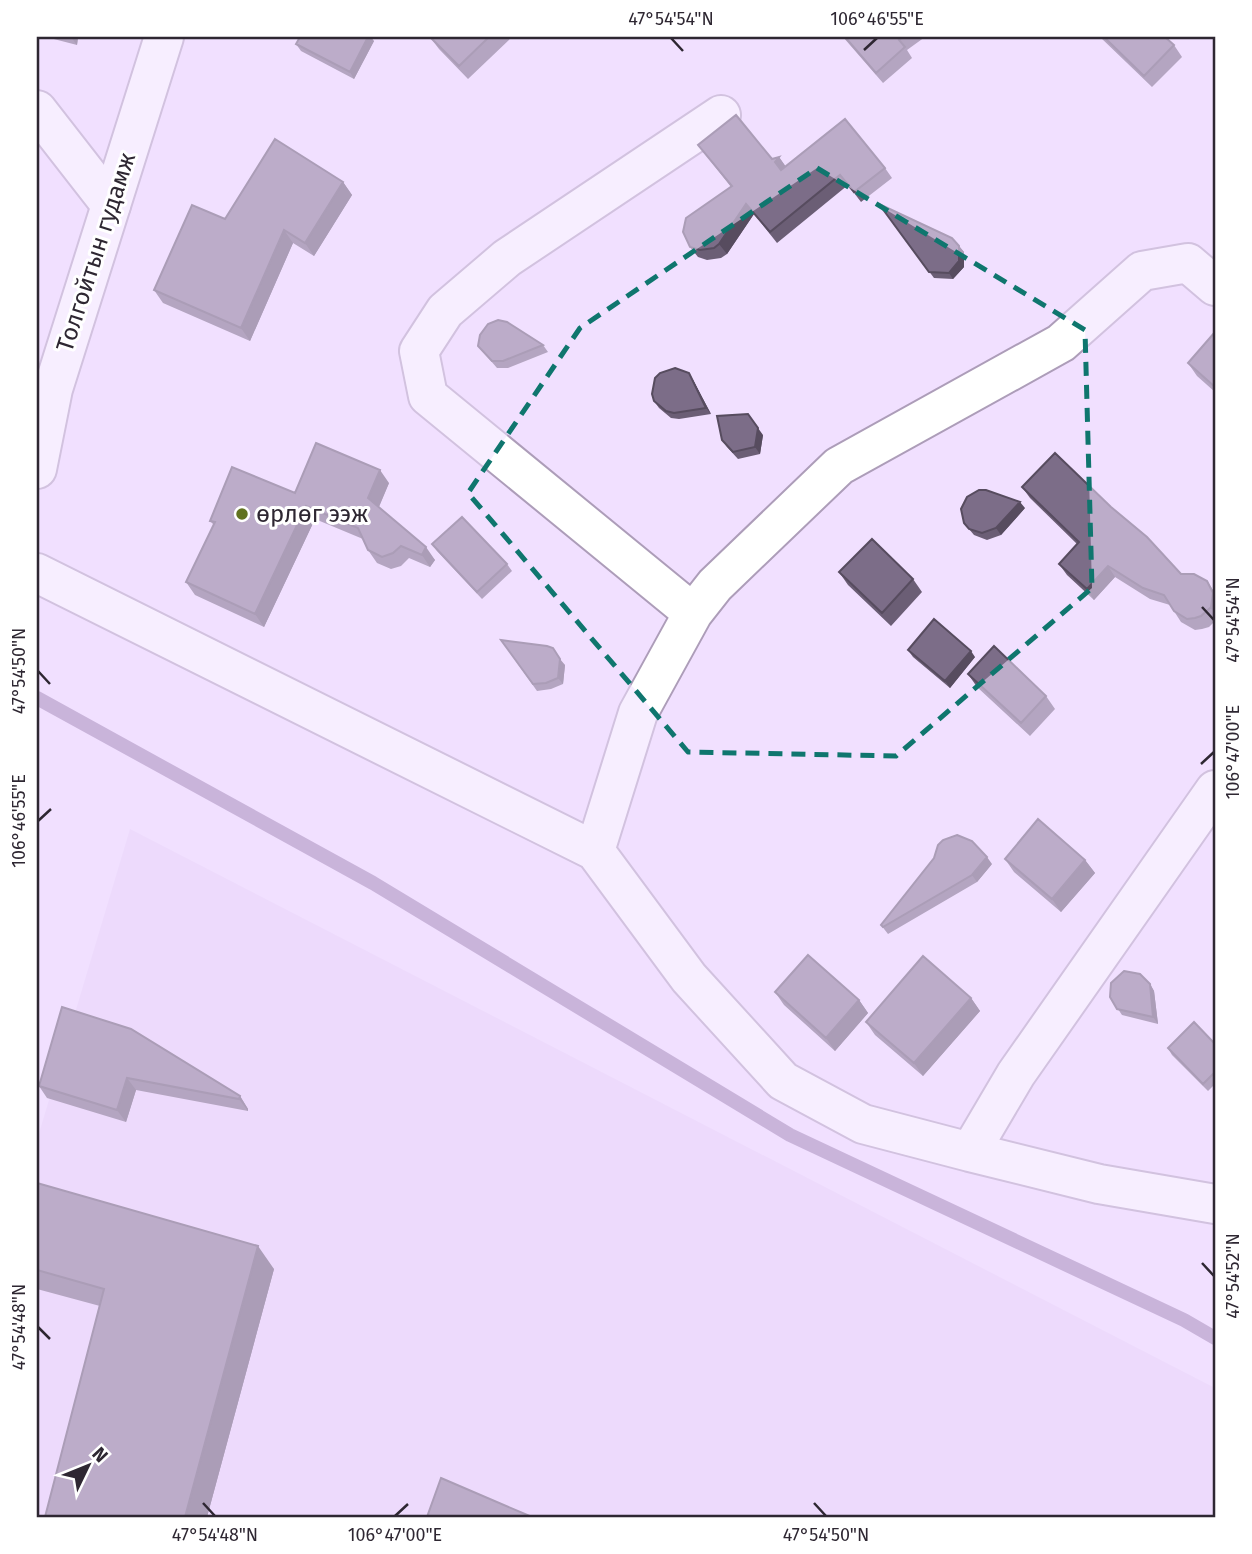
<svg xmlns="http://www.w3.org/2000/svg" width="1252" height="1554" font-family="'Fira Sans',sans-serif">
<rect width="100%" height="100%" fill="#f1e0ff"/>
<path fill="#e9d3f8" d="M 130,829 L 1215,1388 L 1215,1517 L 37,1517 L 37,1140 Z"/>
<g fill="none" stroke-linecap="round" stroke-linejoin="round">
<path stroke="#9a7eae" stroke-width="14" d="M 37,698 L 373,883 L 790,1135 L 1184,1320 L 1215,1338"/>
<defs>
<path id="minor" d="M 37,110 L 111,205
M 1215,286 L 1188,263 L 1142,271 L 1061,343 L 839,466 L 715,585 L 693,613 L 638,713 L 595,851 L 689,978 L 783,1081 L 863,1124 L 970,1152 L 1016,1074 L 1215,790
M 37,573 L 595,851
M 693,613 L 428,396 L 419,351 L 445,311 L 507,258 L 721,115
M 970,1152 L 1099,1184 L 1215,1204"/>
<path id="major" d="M 37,469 L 53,389 L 164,37"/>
</defs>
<use href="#minor" stroke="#ad9db9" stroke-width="42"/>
<use href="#major" stroke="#ad9db9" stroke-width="42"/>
<use href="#minor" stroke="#fff" stroke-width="38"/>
<use href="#major" stroke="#fff" stroke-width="38"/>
</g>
<path fill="#6b5e75" d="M 46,37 L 78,37 L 77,45 Z
M 430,37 L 512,37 L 468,79 L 439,49 Z
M 843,37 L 925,37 L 907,50 L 912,58 L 883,83 Z
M 1100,37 L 1165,37 L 1174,45 L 1182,57 L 1152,87 Z
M 374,41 L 354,79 L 301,51 L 296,44 Z
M 698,145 L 772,159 L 779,157 L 786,167 L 885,168 L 892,178 L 861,202 L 848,185 L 777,243 L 754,214 L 727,254 L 721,258 L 707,260 L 698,257 L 690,247 L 731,187 Z
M 343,182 L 352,195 L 314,256 L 293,243 L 250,341 L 163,303 L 154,290 L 225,219 Z
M 879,204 L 959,246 L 964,252 L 964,267 L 953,279 L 934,278 Z
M 1215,332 L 1215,392 L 1197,376 L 1188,363 Z
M 543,345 L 548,352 L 508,368 L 497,368 L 478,346 Z
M 693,380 L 711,414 L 679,419 L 671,418 L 659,408 L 654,401 Z
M 763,435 L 760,454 L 738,459 L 727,447 L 722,440 Z
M 389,483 L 379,507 L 435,560 L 430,567 L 409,558 L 401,566 L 391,569 L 377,563 L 368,550 L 363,539 L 315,519 L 264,627 L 195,595 L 186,582 L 214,525 L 210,521 L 295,493 Z
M 1022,487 L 1215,593 L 1215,621 L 1209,627 L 1202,629 L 1195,630 L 1181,622 L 1170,605 L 1150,599 L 1115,577 L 1094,600 L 1067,575 L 1059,564 L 1077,544 L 1030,498 Z
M 1025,508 L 1001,535 L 987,540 L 974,535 L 964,523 Z
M 432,544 L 507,564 L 512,571 L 482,599 L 437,551 Z
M 839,572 L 913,579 L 922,592 L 891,626 L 848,585 Z
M 501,640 L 565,665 L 563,684 L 551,689 L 537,691 Z
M 908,650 L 975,657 L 950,688 L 913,657 Z
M 968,674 L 1046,696 L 1055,709 L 1030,736 L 977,687 Z
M 1005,859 L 1085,860 L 1095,873 L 1061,912 L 1014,872 Z
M 992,864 L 977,882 L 888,934 L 881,925 Z
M 1150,984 L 1154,991 L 1158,1024 L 1122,1015 L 1110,997 Z
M 775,992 L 859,1000 L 868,1013 L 835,1051 L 784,1005 Z
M 971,998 L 980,1011 L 923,1076 L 875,1035 L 866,1022 Z
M 131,1029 L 240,1096 L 248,1109 L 248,1111 L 136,1090 L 126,1122 L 47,1098 L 39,1086 Z
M 1215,1044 L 1215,1084 L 1208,1091 L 1172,1055 L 1168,1048 Z
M 37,1183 L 274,1269 L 207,1517 L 45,1517 L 100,1306 L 37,1289 Z"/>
<path fill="#574c5f" d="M 71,37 L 78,37 L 77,45 Z
M 368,37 L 371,37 L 374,41 L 354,79 L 350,72 Z
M 779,157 L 786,167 L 782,173 L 775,162 Z
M 343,182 L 352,195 L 314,256 L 305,243 Z
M 746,204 L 754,214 L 727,254 L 719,244 Z
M 284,230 L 293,243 L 250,341 L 241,328 Z
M 959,246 L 964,252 L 964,267 L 953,279 L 949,273 Z
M 689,373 L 693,380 L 711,414 L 706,408 Z
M 748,414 L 763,435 L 760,454 L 755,447 Z
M 380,470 L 389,483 L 377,511 L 368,498 Z
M 1020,502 L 1025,508 L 1001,535 L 996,528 Z
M 306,506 L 315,519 L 264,627 L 255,614 Z
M 426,547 L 435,560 L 430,567 L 422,555 Z
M 1108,566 L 1115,577 L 1094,600 L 1087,589 Z
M 1207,581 L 1215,593 L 1215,612 L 1211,607 Z
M 971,651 L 975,657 L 950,688 L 945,681 Z
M 560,659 L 565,665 L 563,684 L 558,678 Z
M 987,857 L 992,864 L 977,882 L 972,875 Z
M 1085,860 L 1095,873 L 1061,912 L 1052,899 Z
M 1150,984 L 1154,991 L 1158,1024 L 1153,1017 Z
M 971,998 L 980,1011 L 923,1076 L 914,1063 Z
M 859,1000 L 868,1013 L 835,1051 L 826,1038 Z
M 127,1078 L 136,1090 L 126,1122 L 117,1110 Z
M 240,1096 L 248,1109 L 248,1111 L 239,1099 Z
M 258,1246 L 274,1269 L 207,1517 L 185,1517 Z"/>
<path fill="#7c6d88" stroke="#574c5f" stroke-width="2" d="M 300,37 L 368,37 L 350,72 L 296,44 Z
M 430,37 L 489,37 L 459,66 Z
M 845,37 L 903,37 L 899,40 L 905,47 L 876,73 Z
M 1104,37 L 1165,37 L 1174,45 L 1144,76 Z
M 736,115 L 772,159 L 779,157 L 775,162 L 781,170 L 845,119 L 885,168 L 854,192 L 840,175 L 770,232 L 746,204 L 719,244 L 714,248 L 700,250 L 690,247 L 683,232 L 686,218 L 732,186 L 698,145 Z
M 275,139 L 343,182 L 305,243 L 284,230 L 241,328 L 154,290 L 192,205 L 225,219 Z
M 879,204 L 952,238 L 959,246 L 959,261 L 949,273 L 929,272 Z
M 498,320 L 507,322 L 543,345 L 503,361 L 492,361 L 478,346 L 480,335 L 488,324 Z
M 1215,332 L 1215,387 L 1188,363 Z
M 675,368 L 689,373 L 706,408 L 674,413 L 666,411 L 654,401 L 652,394 L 655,378 L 660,373 Z
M 748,414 L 758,428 L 755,447 L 733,452 L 722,440 L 717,416 Z
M 316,443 L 380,470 L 368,498 L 426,547 L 422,555 L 401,546 L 393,553 L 382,557 L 368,550 L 358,528 L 306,506 L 255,614 L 186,582 L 215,522 L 210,521 L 232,467 L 295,493 Z
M 1055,453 L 1111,507 L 1147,537 L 1181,574 L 1194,574 L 1207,581 L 1213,593 L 1211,607 L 1214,609 L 1210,608 L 1201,616 L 1195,618 L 1187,619 L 1174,611 L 1164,595 L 1143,588 L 1108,566 L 1087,589 L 1059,564 L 1079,542 L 1022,487 Z
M 979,490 L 986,490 L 1020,502 L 996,528 L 982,533 L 969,529 L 964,523 L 961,509 L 967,497 Z
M 462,517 L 507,564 L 477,592 L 432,544 Z
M 872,539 L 913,579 L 882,613 L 839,572 Z
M 934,619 L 971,651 L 945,681 L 908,650 Z
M 501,640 L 547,646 L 553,648 L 560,659 L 558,678 L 546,683 L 533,684 Z
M 994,646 L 1046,696 L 1021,723 L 968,674 Z
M 1038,819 L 1085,860 L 1052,899 L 1005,859 Z
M 957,835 L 972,841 L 987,857 L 972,875 L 883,927 L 881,925 L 934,858 L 938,845 L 943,840 Z
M 808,955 L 859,1000 L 826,1038 L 775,992 Z
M 923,956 L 971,998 L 914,1063 L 866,1022 Z
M 1124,971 L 1140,974 L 1150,984 L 1153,1017 L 1117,1009 L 1110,997 L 1111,983 Z
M 62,1007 L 131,1029 L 240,1096 L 239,1099 L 127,1078 L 117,1110 L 39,1086 Z
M 1194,1022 L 1215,1044 L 1215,1072 L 1203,1084 L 1168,1048 Z
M 37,1183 L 258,1246 L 185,1517 L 45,1517 L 104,1289 L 37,1270 Z
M 441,1478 L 532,1517 L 427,1517 Z"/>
<path d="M0 0H1252V1554H0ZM 817,168 L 1085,330 L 1092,588 L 896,756 L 688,752 L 468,493 L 580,328 Z" fill="#f1e0ff" fill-opacity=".55" fill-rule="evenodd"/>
<path fill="none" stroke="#0f766e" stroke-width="5" stroke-dasharray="14 9" stroke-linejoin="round" d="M 817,168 L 1085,330 L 1092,588 L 896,756 L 688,752 L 468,493 L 580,328 Z"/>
<path fill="none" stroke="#2e2732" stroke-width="2.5" d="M 671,38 L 683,51M 864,50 L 877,38M 1202,607 L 1214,620M 38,671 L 50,684M 1201,764 L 1214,752M 38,821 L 51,809M 1202,1263 L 1214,1276M 38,1327 L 50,1339M 203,1503 L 215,1516M 814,1503 L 826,1516M 395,1516 L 408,1504"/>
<circle fill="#61721f" stroke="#fff" stroke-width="2.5" cx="242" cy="514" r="7"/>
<g text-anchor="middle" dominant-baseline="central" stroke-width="6" stroke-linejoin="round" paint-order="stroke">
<g font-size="24" fill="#2e2732" stroke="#fff">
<text transform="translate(96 252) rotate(-72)">Толгойтын гудамж</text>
</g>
<g font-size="24" fill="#2e2732" stroke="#fff" text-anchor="start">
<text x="256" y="514">өрлөг ээж</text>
</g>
</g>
<rect width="1252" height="1554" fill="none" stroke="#ffffff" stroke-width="77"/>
<g transform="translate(88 1466) rotate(47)" stroke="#ffffff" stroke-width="5" paint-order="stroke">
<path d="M0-5L12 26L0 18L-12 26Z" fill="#2e2732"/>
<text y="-10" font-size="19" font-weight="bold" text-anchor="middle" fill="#2e2732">N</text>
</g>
<rect x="38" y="38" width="1176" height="1478" fill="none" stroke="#2e2732" stroke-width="2.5"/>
<g font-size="18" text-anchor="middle" fill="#2e2732">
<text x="671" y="25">47°54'54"N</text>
<text x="877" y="25">106°46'55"E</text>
<text transform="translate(1233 620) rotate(-90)" y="6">47°54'54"N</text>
<text transform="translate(19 671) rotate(-90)" y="6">47°54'50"N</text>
<text transform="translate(1233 752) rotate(-90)" y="6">106°47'00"E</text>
<text transform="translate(19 821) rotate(-90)" y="6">106°46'55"E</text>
<text transform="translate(1233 1276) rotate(-90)" y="6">47°54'52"N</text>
<text transform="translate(19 1327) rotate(-90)" y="6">47°54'48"N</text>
<text x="215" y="1541">47°54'48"N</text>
<text x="395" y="1541">106°47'00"E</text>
<text x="826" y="1541">47°54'50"N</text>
</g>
</svg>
